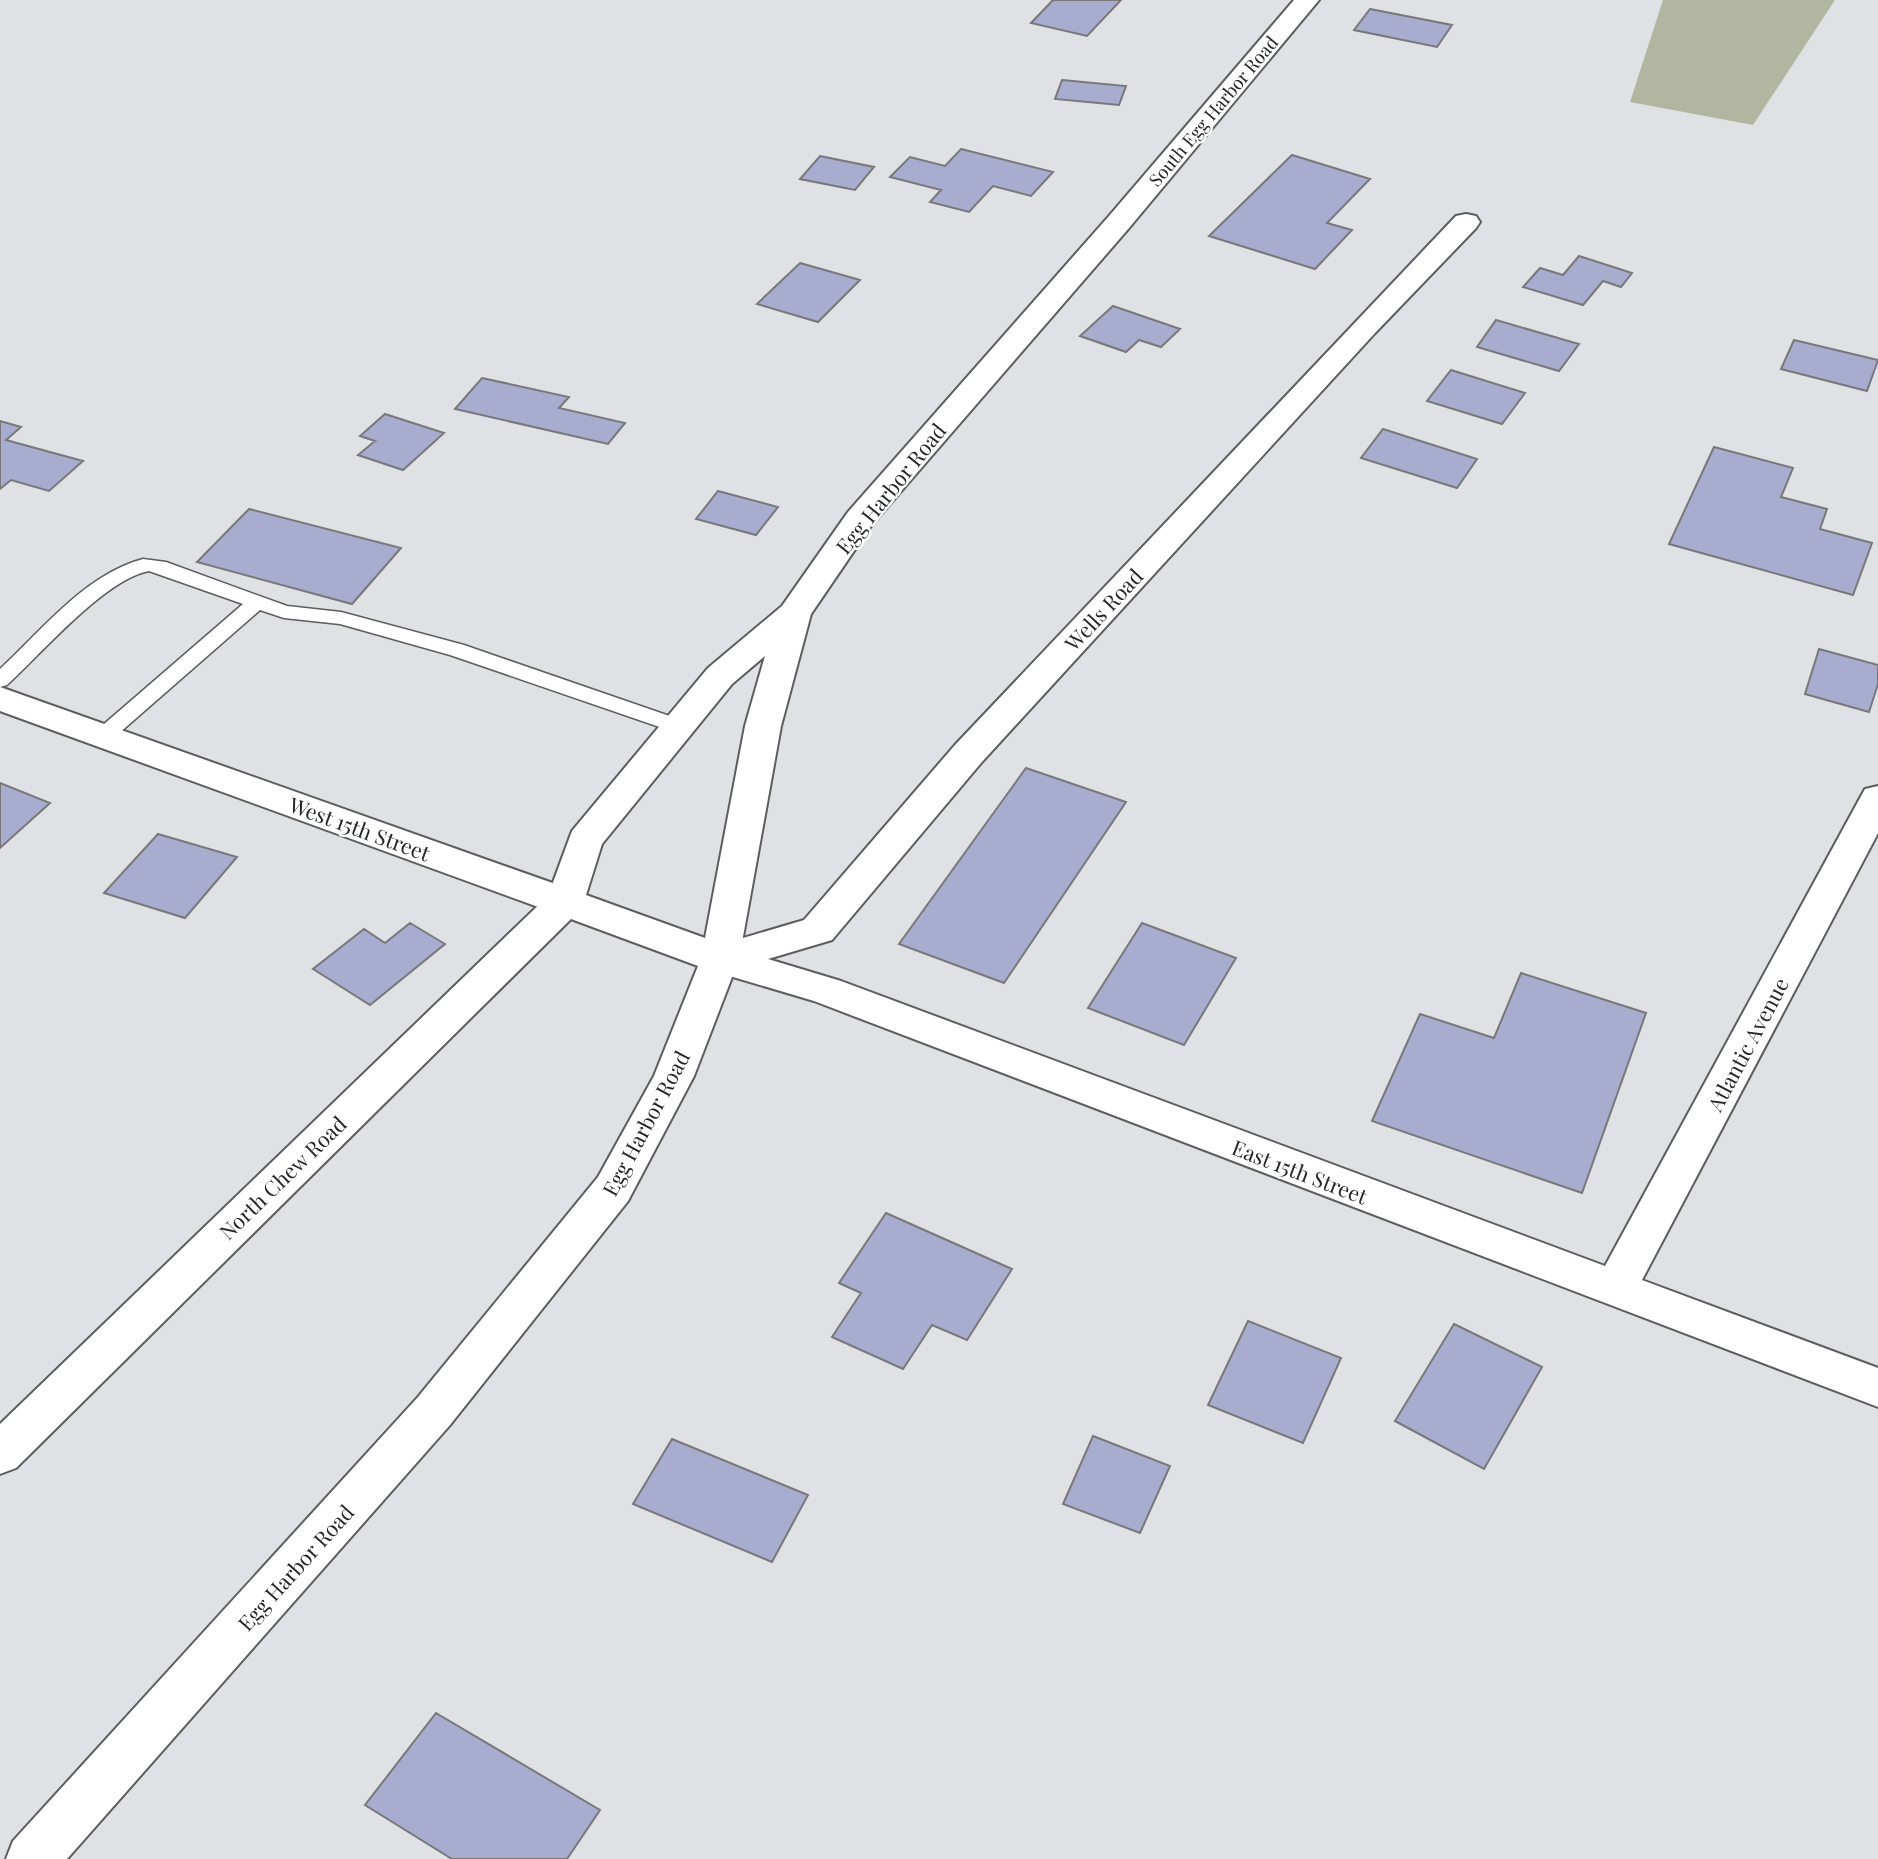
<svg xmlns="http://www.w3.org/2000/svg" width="1878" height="1859" font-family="'Playfair Display',serif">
<rect width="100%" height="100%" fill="#e0e1e4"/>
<path fill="#b2b6a0" d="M 1663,0 L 1835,0 L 1753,125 L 1630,102 Z"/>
<path fill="#a8accf" stroke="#78787b" stroke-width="2" d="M 1053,0 L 1121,0 L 1087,36 L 1031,23 Z
M 1370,9 L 1452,25 L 1437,47 L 1354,30 Z
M 1062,80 L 1126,86 L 1119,105 L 1055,99 Z
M 961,149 L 1053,172 L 1031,196 L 993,186 L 969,212 L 930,202 L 941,190 L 890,177 L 910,157 L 945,166 Z
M 1292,155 L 1370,179 L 1327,223 L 1352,230 L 1315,269 L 1209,236 Z
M 820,156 L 874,167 L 855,190 L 800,179 Z
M 1579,256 L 1632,273 L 1621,287 L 1603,281 L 1583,305 L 1523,287 L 1540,268 L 1563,275 Z
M 800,263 L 860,280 L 818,322 L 757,304 Z
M 1113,306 L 1180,329 L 1161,347 L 1139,340 L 1126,352 L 1080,336 Z
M 1496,320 L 1579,344 L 1559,371 L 1477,347 Z
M 1794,340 L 1878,360 L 1867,391 L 1781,369 Z
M 1451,370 L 1525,393 L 1502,424 L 1427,401 Z
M 482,378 L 569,397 L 559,408 L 625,423 L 608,444 L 455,409 Z
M 385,414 L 444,433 L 403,470 L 358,455 L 375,441 L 360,436 Z
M 0,421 L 21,427 L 6,440 L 83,461 L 49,491 L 11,480 L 0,489 Z
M 1383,429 L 1477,459 L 1457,488 L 1361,458 Z
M 1714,447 L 1793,468 L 1781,497 L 1827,509 L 1820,529 L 1872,543 L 1853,595 L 1669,544 Z
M 718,491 L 778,507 L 756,535 L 696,519 Z
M 249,509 L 401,548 L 352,604 L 197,562 Z
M 1819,649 L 1878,665 L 1878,684 L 1869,712 L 1805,694 Z
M 1026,768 L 1126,802 L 1004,983 L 899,944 Z
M 0,783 L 50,803 L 0,848 Z
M 158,834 L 237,857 L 185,918 L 104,893 Z
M 410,923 L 445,944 L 370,1005 L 313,969 L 364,929 L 385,943 Z
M 1142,923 L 1236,958 L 1184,1045 L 1088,1008 Z
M 1521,973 L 1646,1013 L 1582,1193 L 1372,1121 L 1420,1014 L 1494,1038 Z
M 886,1213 L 1012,1269 L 967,1340 L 932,1325 L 903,1369 L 832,1337 L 861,1293 L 839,1283 Z
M 1248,1321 L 1341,1358 L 1303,1443 L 1208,1405 Z
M 1454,1324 L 1542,1367 L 1484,1469 L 1395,1421 Z
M 1093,1436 L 1170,1466 L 1140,1533 L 1063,1504 Z
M 672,1439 L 808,1495 L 772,1562 L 633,1504 Z
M 436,1713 L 600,1810 L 567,1859 L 452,1859 L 365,1805 Z"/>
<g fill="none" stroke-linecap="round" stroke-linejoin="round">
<defs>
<path id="lane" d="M 143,559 L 166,562 L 287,606 L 341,612 L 464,645 L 684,721 L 687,726 L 684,731 L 677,733 L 450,655 L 340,624 L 284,618 L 260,610 L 110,741 L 96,741 L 92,736 L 96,731 L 243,604 L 149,571 C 105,579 41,654 7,685 L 0,687 L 0,669 C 42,630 86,574 143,559 Z"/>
<path id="street" d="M 1466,214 L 1476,216 L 1480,222 L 1476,228 L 1375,333 L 981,763 L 832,940 L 768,959 L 841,981 L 1605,1266 L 1860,798 L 1865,789 L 1878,786 L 1878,833 L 1642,1280 L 1878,1368 L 1878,1407 L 814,1001 L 706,969 L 701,959 L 706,949 L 804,920 L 955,745 L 1456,216 Z
M 0,687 L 578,892 L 584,902 L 578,912 L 565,916 L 552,912 L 0,711 Z"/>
<path id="secondary" d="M 1294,0 L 1319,0 L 1129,228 L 871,526 L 811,614 L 781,726 L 739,959 L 694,1076 L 628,1201 L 450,1425 L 67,1859 L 6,1859 L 13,1841 L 418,1397 L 598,1177 L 654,1076 L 698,966 L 571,919 L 16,1468 L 0,1474 L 0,1424 L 548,896 L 572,831 L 708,668 L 782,606 L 848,512 L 1109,216 ZM 765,656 L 745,726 L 705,938 L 586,895 L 602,844 L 732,684 Z"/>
</defs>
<use href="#lane" stroke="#5d5d5f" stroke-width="3"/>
<use href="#street" stroke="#5d5d5f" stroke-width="4"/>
<use href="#secondary" stroke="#5d5d5f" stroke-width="4"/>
<use href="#lane" fill="#fff" fill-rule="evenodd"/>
<use href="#street" fill="#fff" fill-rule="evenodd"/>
<use href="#secondary" fill="#fff" fill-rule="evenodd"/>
</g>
<g text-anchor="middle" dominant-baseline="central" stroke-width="5" stroke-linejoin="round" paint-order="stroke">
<g font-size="18" fill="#252627" stroke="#fff">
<text transform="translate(1213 111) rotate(-50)">South Egg Harbor Road</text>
</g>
<g font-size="21" fill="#252627" stroke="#fff">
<text transform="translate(890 488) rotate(-51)">Egg Harbor Road</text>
<text transform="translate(1103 609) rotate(-47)">Wells Road</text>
<text transform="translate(360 828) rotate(20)">West 15th Street</text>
<text transform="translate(1747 1044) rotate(-62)">Atlantic Avenue</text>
<text transform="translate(645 1123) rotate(-62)">Egg Harbor Road</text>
<text transform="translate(1300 1171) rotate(21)">East 15th Street</text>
<text transform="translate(282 1177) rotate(-44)">North Chew Road</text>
<text transform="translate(295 1567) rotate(-48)">Egg Harbor Road</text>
</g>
</g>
</svg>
